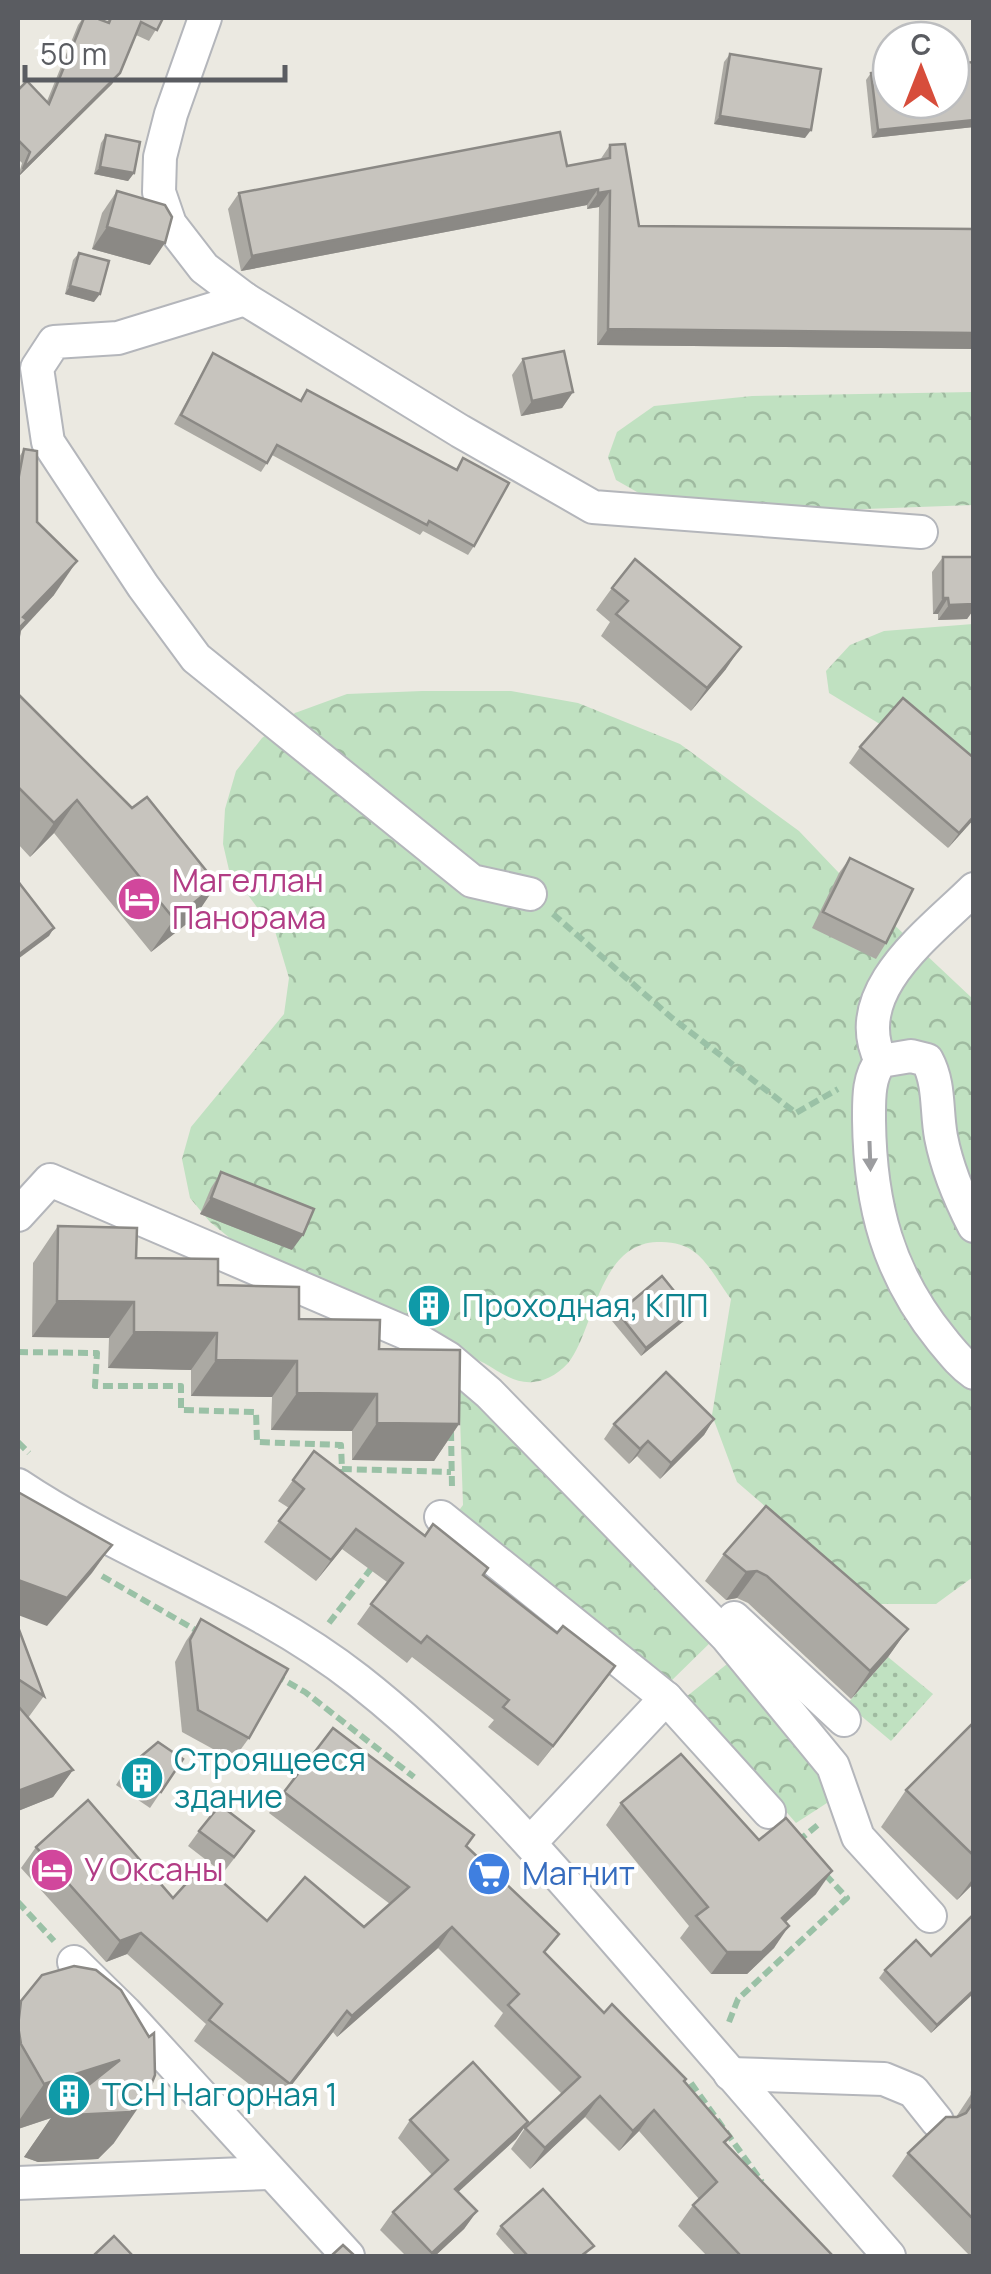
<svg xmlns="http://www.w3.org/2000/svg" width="991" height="2274" font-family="Manrope,sans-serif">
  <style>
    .forest { fill: url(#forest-crowns) }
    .garden { fill: url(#garden-dots) }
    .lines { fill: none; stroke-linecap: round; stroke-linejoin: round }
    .minor-casing { stroke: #b4b6bb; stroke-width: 36 }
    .path { stroke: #9ac1a6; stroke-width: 6; stroke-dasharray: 10 5; stroke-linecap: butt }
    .minor { stroke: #fff; stroke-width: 32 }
    .wall { fill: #aba9a3 }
    .shaded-wall { fill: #8b8985 }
    .building { fill: #c7c4be; stroke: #8b8985; stroke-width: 2.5 }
    .oneway { fill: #9c9da0 }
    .labels { text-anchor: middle; stroke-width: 8; stroke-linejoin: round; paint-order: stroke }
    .hotel-label { font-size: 32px; fill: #b23c85; stroke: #fff; text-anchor: start }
    .culture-label { font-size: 32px; fill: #0d838f; stroke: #fff; text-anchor: start }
    .shop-label { font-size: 32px; fill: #366cbe; stroke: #fff; text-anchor: start }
  </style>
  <defs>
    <pattern id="forest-crowns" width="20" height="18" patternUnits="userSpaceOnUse" patternTransform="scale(2.5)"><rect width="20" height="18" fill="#c0e1c1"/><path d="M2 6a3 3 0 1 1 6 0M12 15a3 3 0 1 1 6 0" fill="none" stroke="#9fbaa0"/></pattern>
    <pattern id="garden-dots" width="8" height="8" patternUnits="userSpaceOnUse" patternTransform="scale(2.5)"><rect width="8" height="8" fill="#c0e1c1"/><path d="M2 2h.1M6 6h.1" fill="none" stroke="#9fbaa0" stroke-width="1.8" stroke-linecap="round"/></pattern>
  </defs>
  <rect width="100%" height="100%" fill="#ebe9e1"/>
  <!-- forest -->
  <g class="forest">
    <path d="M973,392V505L757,513L644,496L616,480L608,457L617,432L654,406L752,396Z"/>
    <path d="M973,624V773H960L829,693L826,671L850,645L884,631Z"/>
    <path d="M422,691H511L578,703L680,744L799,831L839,873L973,999V1577L936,1604H878L737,1482L712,1415L731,1299C720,1285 708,1261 693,1251C682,1243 670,1242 657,1242C600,1244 595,1324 571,1359C563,1371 547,1381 533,1382C515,1384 498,1371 484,1363L246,1251L210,1222L190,1198L182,1159L191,1127L284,1014L289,978L275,931L229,870L223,844L225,809L236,771L262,738L295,713L347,694Z"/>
    <path d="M459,1387L485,1399L716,1637L666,1686L454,1517L463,1505Z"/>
    <path d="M732,1660L822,1772L830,1801L796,1823L686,1697Z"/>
  </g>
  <!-- garden -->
  <path class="garden" d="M888,1657L933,1694L891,1741L847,1704Z"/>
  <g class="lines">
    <!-- minor casing -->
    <g class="minor-casing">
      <g id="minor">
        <path d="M205,18L171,114L160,157L159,192L170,224L204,268L245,299L460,431L593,507L921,532"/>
        <path d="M245,299L118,338L54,342L37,368L48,442L143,586L196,658L472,881L530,894"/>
        <path d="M881,1061C846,992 931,932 974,889"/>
        <path d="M18,1215L50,1180L406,1333L448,1358L489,1393L727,1637L833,1766L858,1837L930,1916"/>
        <path d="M974,1226C959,1197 947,1168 941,1137C936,1110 940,1084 927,1060L911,1056L881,1061C868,1077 869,1100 869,1120C870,1205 888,1274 942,1340C952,1352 961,1364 974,1373"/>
        <path d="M18,1485C127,1558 254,1598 358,1680C465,1764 553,1868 642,1971C724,2066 807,2161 889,2256"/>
        <path d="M441,1517L666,1698L530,1843"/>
        <path d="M734,1618L844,1720"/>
        <path d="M666,1698L769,1812"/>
        <path d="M74,1962L125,2012L348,2256"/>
        <path d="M730,2074L884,2079L913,2091L937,2121"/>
        <path d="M18,2183L269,2173"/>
      </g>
    </g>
    <!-- path -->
    <g class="path">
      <path d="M553,914L672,1018L796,1113L838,1089"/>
      <path d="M18,1352L97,1353L95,1386H181V1410L256,1412L257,1442L341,1445L342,1469L451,1472"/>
      <path d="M451,1431L452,1488"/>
      <path d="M18,1442L29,1453"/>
      <path d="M102,1576L199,1632"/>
      <path d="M329,1623L373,1566"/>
      <path d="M275,1675L305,1692L414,1777"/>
      <path d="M798,1841L819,1824"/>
      <path d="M18,1902L54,1941"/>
      <path d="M729,2022L738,1999L847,1898L823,1872"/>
      <path d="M691,2083L762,2182"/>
    </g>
    <!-- minor -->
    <use href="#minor" class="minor"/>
  </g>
  <!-- wall -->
  <g class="wall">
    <path d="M83,18H96L107,22L109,18H163L149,41L136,35L112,84L18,177L22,163L18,159V90L47,101L78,25Z"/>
    <path d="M730,54L805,138L714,124L724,62Z"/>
    <path d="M974,62V127L872,138L866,80L871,73Z"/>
    <path d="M106,135L134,173L128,181L94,174L101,143Z"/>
    <path d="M610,145L639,226L974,229V349L597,345L599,207L587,209V205L241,271L228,209L239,193L567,166L600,160Z"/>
    <path d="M117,191L150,265L92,249L102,213Z"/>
    <path d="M79,253L94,302L65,294L73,260Z"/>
    <path d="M213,353L300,400L307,390L456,469L463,458L474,546L468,555L423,531L420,535L272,455L261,472L174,424Z"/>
    <path d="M523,359L573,392L562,408L521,416L512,375Z"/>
    <path d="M24,449L37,522L54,595L22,627L18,645V459Z"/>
    <path d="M943,557H974V609L967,619L938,620V614H933L932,572Z"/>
    <path d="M612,588L726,669L691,711L601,636L610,622L596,610Z"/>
    <path d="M18,694L132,808L217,884L194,918L151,952L54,833L30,857L18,844Z"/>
    <path d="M860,747L974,819L948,848L849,763Z"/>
    <path d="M850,858L886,943L876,959L812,928L839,873Z"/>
    <path d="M221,1172L292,1250L200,1214L211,1188Z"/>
    <path d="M58,1226L136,1258L218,1285L299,1319L379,1349L459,1424L434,1461L352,1460V1431L271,1430L272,1397L191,1396V1370L108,1368L109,1338L32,1337L33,1263Z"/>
    <path d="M618,1313L685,1320L641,1356L612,1321Z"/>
    <path d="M714,1419L704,1435L660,1479L637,1456L629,1464L604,1439L614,1424Z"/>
    <path d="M293,1480L425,1536L483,1575L557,1633L615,1666L538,1766L488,1727L494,1720L412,1657L407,1663L357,1624L387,1582L342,1549L316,1581L264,1542L289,1508L278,1501Z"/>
    <path d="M724,1554L908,1629L888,1657L851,1699L748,1603L737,1598L726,1600L705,1581Z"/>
    <path d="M201,1619L249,1738L233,1760L182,1732L175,1662L186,1641Z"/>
    <path d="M18,1627L44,1696L28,1718L73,1770L53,1797L18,1811Z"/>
    <path d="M974,1722V1883L957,1900L881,1827L906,1790Z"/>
    <path d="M183,1759L150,1808L116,1785L126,1769Z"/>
    <path d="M284,1792L466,1846L545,1954L604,2013L684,2082L731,2136L726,2143L833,2256H707L678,2226L693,2205L699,2199L639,2131L619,2151L585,2117L530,2169L511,2149L525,2128L562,2094L494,2026L503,2013L438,1948L337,2037L333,2032L276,2105L194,2041L206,2024L127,1954L106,1962L21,1868L36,1847L173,1898L267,1921L364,1927L390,1904L269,1813Z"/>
    <path d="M621,1803L759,1840L816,1894L786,1922L774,1948L747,1974H711L680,1938L689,1926L606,1825Z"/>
    <path d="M199,1831L243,1847L223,1873L188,1846Z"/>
    <path d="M931,1956L974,1993L931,2033L879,1978L885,1970Z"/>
    <path d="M42,1975L114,2143L98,2159L38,2162L24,2157L51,2118L18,2129V2006Z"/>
    <path d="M974,2090V2256H970L892,2176L908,2153L956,2117Z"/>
    <path d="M410,2120L528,2122L516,2139L458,2192L477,2211L464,2229L435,2256H406L380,2230L393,2212L432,2175L398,2138Z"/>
    <path d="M501,2226L588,2254L585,2256H516L496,2234Z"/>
  </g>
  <!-- shaded-wall -->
  <g class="shaded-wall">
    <path d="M120,73L112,84L18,177L23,169Z"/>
    <path d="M720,116L811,130L805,138L714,124Z"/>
    <path d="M974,120V127L872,138L878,130Z"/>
    <path d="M100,167L134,173L128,181L94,174Z"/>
    <path d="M598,189L587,205L241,271L252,256Z"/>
    <path d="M610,191L599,207L587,209L598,193Z"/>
    <path d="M107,227L165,243L150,265L92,249Z"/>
    <path d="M70,286L100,294L94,302L65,294Z"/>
    <path d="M608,329L974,333V349L597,345Z"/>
    <path d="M573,392L562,408L521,416L532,401Z"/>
    <path d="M77,561L54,595L18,634L23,617Z"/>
    <path d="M943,598H948L938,614H933Z"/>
    <path d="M974,604V609L967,619L938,620L949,605Z"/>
    <path d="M741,647L726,669L691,711L707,688Z"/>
    <path d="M77,800L54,833L30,857L54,823Z"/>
    <path d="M974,816V819L948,848L959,833Z"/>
    <path d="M217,884L194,918L151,952L174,919Z"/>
    <path d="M54,928L49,936L18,959V955Z"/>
    <path d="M211,1198L303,1235L292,1250L200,1214Z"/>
    <path d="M57,1301L134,1302L109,1338L32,1337Z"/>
    <path d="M691,1312L685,1320L641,1356L646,1348Z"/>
    <path d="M134,1332L217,1333L191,1370L108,1368Z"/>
    <path d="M216,1360L297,1361L272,1397L191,1396Z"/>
    <path d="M297,1393L377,1394L352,1431L271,1430Z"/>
    <path d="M714,1419L704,1435L660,1479L671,1463Z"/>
    <path d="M377,1423L459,1424L434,1461L352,1460Z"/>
    <path d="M648,1441L637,1456L629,1464L640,1449Z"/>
    <path d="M356,1529L342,1549L316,1581L331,1560Z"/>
    <path d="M112,1545L92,1573L47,1626L18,1615V1580Z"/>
    <path d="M757,1571L737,1598L726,1600L746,1572Z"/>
    <path d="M908,1629L888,1657L851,1699L870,1671Z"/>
    <path d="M615,1666L600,1687L538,1766L553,1746Z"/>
    <path d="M73,1770L53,1797L18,1811V1791Z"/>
    <path d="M832,1871L816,1894L766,1940L782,1918Z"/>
    <path d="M974,1877V1883L957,1900Z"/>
    <path d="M789,1926L774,1948L747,1974H711L727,1952Z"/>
    <path d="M452,1927L438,1948L337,2037L352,2016Z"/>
    <path d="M141,1933L127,1954L106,1962L120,1941Z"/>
    <path d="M974,1990V1993L931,2033L937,2025Z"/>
    <path d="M347,2011L333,2032L276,2105L290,2084Z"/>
    <path d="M120,2060L147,2095L114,2143L98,2159L38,2162L24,2157L51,2118L18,2129V2122L44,2084Z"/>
    <path d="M600,2096L585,2117L530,2169L545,2148Z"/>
    <path d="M654,2110L639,2131L619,2151L633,2131Z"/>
    <path d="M528,2122L516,2139L443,2206L455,2189Z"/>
    <path d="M477,2211L464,2229L435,2256H430Z"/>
  </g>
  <!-- building -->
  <g class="building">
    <path d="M84,18H96L109,23L111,18H163L157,30L141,22L120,73L23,169L30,152L18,140V90L27,81L49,104Z"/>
    <path d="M730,54L821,69L811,130L720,116Z"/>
    <path d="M974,62V120L878,130L871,73L891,70V100H951V64Z"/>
    <path d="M560,132L567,166L610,158V145L625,144L639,226L974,229V333L608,329L610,191L598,193V189L252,256L239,193Z"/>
    <path d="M106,135L140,142L134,173L100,167Z"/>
    <path d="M117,191L165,205L172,217L165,243L107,227Z"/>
    <path d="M79,253L109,261L100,294L70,286Z"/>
    <path d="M564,351L573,392L532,401L523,359Z"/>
    <path d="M213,353L301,401L307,390L457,470L463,458L509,483L474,546L429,521L427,525L277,445L267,463L181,415Z"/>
    <path d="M24,449L37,451V522L77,561L23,617L27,620L20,627L18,643V481Z"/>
    <path d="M943,557H974V604L949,605L948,598H943Z"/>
    <path d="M635,559L741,647L707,688L616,614L628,601L612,588Z"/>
    <path d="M18,694L132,808L147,797L217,884L174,919L77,800L54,823L18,787Z"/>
    <path d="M903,698L974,758V816L959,833L860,747Z"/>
    <path d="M850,858L913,889L886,943L823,912Z"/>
    <path d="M20,884L54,928L18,955V886Z"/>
    <path d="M221,1172L314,1209L303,1235L211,1198Z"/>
    <path d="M58,1226L137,1228L136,1258L218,1259V1285L299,1287V1319L380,1320L379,1349L460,1350L459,1424L377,1423V1394L297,1393V1361L216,1360L217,1333L134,1332V1302L57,1301Z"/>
    <path d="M662,1276L691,1312L646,1348L618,1313Z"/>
    <path d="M666,1372L714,1419L671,1463L648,1441L640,1449L614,1424Z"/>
    <path d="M314,1451L425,1536L433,1524L488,1568L483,1575L557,1633L563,1626L615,1666L553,1746L503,1707L509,1700L427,1636L421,1643L371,1604L403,1563L356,1529L331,1560L279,1521L304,1489L293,1480Z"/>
    <path d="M18,1492L112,1545L67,1598L18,1580Z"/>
    <path d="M766,1506L908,1629L870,1671L767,1576L757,1571L746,1572L724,1554Z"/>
    <path d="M201,1619L288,1669L249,1738L198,1710L190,1640Z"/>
    <path d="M18,1627L44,1696L18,1679Z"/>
    <path d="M18,1706L73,1770L18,1791Z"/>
    <path d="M974,1722V1856L906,1790Z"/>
    <path d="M333,1728L474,1835L466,1846L559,1934L544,1952L604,2013L612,2004L686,2079L684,2081L731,2136L724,2142L833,2256H741L693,2205L717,2182L654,2110L633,2131L600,2096L545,2148L525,2128L580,2077L508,2005L519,1994L452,1927L352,2016L347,2011L290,2084L209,2020L222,2004L141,1933L120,1941L36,1847L88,1800L173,1898L203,1865L267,1921L305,1877L364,1927L409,1887L284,1792Z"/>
    <path d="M158,1742L183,1759L161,1792L126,1769Z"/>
    <path d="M681,1754L759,1840L786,1818L832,1871L782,1918L789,1926L762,1952H727L696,1916L708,1907L621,1803Z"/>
    <path d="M220,1805L254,1831L234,1857L199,1831Z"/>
    <path d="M974,1914V1990L937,2025L885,1970L916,1940L931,1956Z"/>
    <path d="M74,1966L96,1970L121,1990L149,2037L154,2033L155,2075L147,2095L131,2112L72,2115L57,2110L120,2060L44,2084L21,2044L18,2026L21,2001L42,1975Z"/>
    <path d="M473,2062L528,2122L455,2189L477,2211L432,2253L393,2212L448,2160L410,2120Z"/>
    <path d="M974,2090V2220L908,2153L946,2117H957L966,2113L972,2104V2092Z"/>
    <path d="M543,2189L594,2246L581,2256H528L501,2226Z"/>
    <path d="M114,2236L133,2256H93Z"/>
    <path d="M343,2245L355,2256H331Z"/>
  </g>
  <!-- one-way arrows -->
  <defs><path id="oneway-solid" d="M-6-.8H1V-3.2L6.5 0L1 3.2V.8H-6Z" transform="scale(2.5)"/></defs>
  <use class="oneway" href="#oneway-solid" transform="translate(870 1156) rotate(88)"/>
  <!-- icons -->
  <defs>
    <g id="hotel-disc" transform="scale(2.25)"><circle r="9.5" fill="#d1479c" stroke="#fff"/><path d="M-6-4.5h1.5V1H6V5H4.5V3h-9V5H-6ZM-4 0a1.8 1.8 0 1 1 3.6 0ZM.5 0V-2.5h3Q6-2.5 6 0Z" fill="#fff"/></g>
    <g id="building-disc" transform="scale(2.25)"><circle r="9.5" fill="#0f9aa8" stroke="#fff"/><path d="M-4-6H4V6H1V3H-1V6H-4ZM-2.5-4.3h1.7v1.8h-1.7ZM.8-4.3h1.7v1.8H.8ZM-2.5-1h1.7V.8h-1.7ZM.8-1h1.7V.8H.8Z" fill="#fff"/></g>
    <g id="supermarket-disc" transform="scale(2.25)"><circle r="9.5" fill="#3f7fe0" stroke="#fff"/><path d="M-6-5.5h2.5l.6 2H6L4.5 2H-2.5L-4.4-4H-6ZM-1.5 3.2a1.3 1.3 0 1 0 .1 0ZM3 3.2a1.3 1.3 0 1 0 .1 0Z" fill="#fff"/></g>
  </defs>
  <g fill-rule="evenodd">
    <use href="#hotel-disc" x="139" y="899"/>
    <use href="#building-disc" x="429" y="1306"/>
    <use href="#building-disc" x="142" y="1778"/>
    <use href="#hotel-disc" x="52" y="1870"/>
    <use href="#supermarket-disc" x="489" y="1874"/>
    <use href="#building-disc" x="69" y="2095"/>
  </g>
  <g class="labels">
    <!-- hotel labels -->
    <g class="hotel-label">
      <text x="172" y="892">Магеллан<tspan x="172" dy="37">Панорама</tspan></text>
      <text x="84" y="1881">У Оксаны</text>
    </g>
    <!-- culture labels -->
    <g class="culture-label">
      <text x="462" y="1317">Проходная, КПП</text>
      <text x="174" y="1771">Строящееся<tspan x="174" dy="37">здание</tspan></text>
      <text x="102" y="2106">ТСН Нагорная 1</text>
    </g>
    <!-- shop labels -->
    <g class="shop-label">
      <text x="522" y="1885">Магнит</text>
    </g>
  </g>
  <!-- border -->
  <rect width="991" height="2274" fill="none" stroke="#5a5c61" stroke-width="40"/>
  <!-- north arrow -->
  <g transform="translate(921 70)"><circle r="48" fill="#ffffff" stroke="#bdbec0" stroke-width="2.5"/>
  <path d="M0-8L18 38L0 25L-18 38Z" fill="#d74d3b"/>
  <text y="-15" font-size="28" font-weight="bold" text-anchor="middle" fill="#5a5c61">С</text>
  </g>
  <!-- scale -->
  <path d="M25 65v15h260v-15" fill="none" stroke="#5a5c61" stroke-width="5"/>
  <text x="40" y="65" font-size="30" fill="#5a5c61" stroke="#ffffff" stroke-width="8" paint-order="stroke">50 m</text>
</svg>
